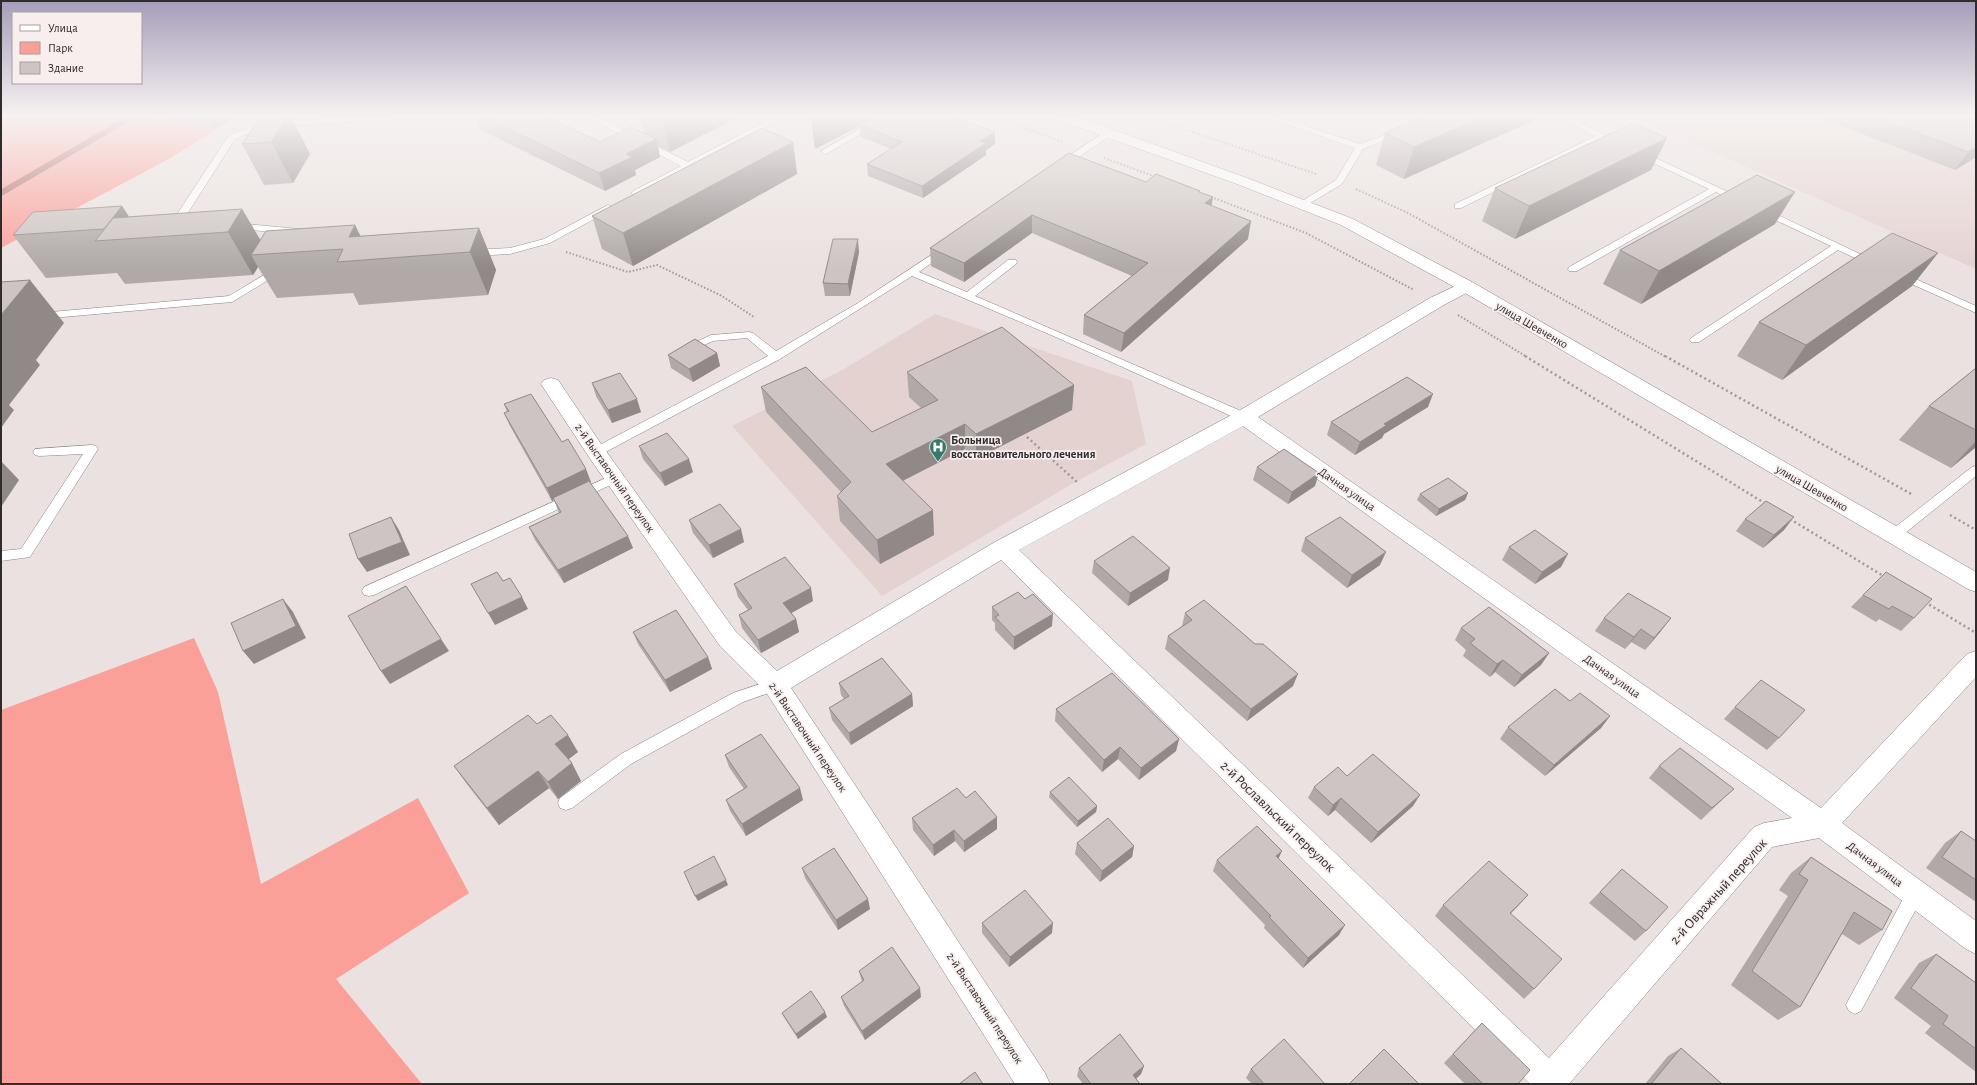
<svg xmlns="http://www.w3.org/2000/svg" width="1977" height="1085" font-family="'Alegreya Sans',sans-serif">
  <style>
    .built { fill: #e4d2d0 }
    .green { fill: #fb9f99 }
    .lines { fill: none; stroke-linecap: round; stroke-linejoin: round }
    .stream { stroke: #ab635f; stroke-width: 6 }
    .lane-casing { stroke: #8b8282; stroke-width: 1 }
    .street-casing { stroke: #8b8282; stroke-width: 1 }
    .primary-casing { stroke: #8b8282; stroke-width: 1 }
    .path-far1 { stroke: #a09998; stroke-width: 2; stroke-dasharray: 1.5 2; stroke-linecap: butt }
    .path { stroke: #a09998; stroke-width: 2.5; stroke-dasharray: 2 3; stroke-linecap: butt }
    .lane { fill: #fff; fill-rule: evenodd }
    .street { fill: #fff; fill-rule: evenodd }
    .primary { fill: #fff; fill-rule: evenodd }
    .wall { fill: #b0a9a8 }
    .shaded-wall { fill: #908988 }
    .building { fill: #cdc4c3; stroke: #908988 }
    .labels { text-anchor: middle; stroke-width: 3.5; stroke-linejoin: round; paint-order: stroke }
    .street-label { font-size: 12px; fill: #2f2c2b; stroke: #f7eeed }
    .poi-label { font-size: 12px; font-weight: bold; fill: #2f2c2b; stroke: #f7eeed; text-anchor: start }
    .near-street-label { font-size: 14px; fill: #2f2c2b; stroke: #f7eeed }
  </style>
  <rect width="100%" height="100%" fill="#eae1e0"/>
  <!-- built -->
  <g class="built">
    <path d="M1634,117H1976V269Z"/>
    <path d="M935,314L1132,381L1146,444L1077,481L882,596L732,426L844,369Z"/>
  </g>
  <!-- green -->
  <g class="green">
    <path d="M1,117H237L167,160L1,248Z"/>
    <path d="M194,638L218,692L261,884L418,798L469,893L336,979L422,1084H1V710Z"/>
  </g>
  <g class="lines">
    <!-- stream -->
    <path class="stream" d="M1,193L131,117"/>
    <!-- lane casing -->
    <g class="lane-casing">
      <g id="lane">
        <path d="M158,117H168L162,121L159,120Z"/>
        <path d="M342,117H394L390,120L267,126L235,139L184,219L188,220L190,222L188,224L177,225L172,222L229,135L266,121Z"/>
        <path d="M587,117H598L688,162L774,117H785L636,196L631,193L633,191L681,166Z"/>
        <path d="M880,117H890L828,153L825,154L821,151Z"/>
        <path d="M1266,117H1279L1360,144L1396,131H1402L1403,133L1363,149L1342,184L1302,208L1297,205L1299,203L1336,180L1355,148Z"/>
        <path d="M1558,117H1569L1624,144L1620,147L1602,139L1461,208H1455V204L1596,136Z"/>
        <path d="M1108,130L1112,133L1111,135L1064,167H1058V163Z"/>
        <path d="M1639,150L1745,200L1740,203L1737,202L1716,192L1577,271H1569L1568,269L1569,267L1709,189L1636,155L1635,153Z"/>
        <path d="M608,205L611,206V210L550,243L510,254L471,256L466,253L471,250L510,248L544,239Z"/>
        <path d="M1763,208L1879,263L1878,265H1870L1838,250L1699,342H1691L1690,340L1691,338L1831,246L1760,213L1758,211Z"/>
        <path d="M236,223L299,229L304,232L299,235L233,228L231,226Z"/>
        <path d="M945,246L948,247L950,249L948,251L919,272L967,292L1008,260H1016L1017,262L1016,264L975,296L1248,414L1250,417L1244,421L1240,420L1058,338L912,276L780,359L600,455H592L590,452L592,449L768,356L747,338L713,341L687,353L683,352L682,350L683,348L711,335L749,332L753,333L776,351L858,303Z"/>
        <path d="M279,266L283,267L284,269L283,271L232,302L40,319L35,316L40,313L229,296Z"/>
        <path d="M1900,272L1976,306V313L1896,277L1895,275L1896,273Z"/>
        <path d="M92,445L96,446L98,449L30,557L1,561V551L21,549L83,454L39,456L35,455L33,452L35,449Z"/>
        <path d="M1976,466V476L1899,538L1894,540L1889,538L1888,535L1889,532L1972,467Z"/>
        <path d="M615,474L619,475L621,478L619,481L374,595L369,596L364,595L362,591L364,587Z"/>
        <path d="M775,679L780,681L782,685L780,689L743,702L631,764L572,808L566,810L560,808L558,803L560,798L621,754L733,693Z"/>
        <path d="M1915,886L1921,888L1923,894L1921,900L1861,1011L1855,1014L1849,1011L1846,1005L1849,999L1909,888Z"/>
      </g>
    </g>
    <!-- street casing -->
    <g class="street-casing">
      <path id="street" d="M1466,281L1472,282L1475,286L1472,290L1442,306L1258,417L1821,808L1967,654L1976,651V677L1842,823L1976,921V954L1966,949L1819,838L1772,847L1569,1084H1530L1001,560L791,688L1045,1073L1050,1084H1015L766,692L720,646L589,457L541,384L544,380L551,378L558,380L603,447L736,632L777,671L995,542L1237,412L1430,298ZM1243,426L1792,818L1764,823L1754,827L1549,1058L1019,550Z"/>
    </g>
    <!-- primary casing -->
    <g class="primary-casing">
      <path id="primary" d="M1057,117H1078L1247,178L1353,219L1472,282L1976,572V592L1968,589L1460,290L1341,225L1237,184L1059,120Z"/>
    </g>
    <!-- path-far1 -->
    <g class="path-far1">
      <path d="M995,117L1062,142"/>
      <path d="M1149,117L1316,174"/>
      <path d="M1104,158L1156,177"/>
      <path d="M1356,189L1408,213L1666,357"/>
      <path d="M1211,197L1306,233L1414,290"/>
      <path d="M566,252L628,272L657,265L722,296L754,317"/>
      <path d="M1458,315L1527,357"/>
    </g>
    <!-- path -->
    <g class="path">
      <path d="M1525,356L1766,504"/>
      <path d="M1665,356L1913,495"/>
      <path d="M1027,437L1077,482"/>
      <path d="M1950,515L1976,530"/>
      <path d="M1790,519L1885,577"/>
      <path d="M1925,602L1976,633"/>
    </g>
    <!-- lane -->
    <use href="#lane" class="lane"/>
    <!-- street -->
    <use href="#street" class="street"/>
    <!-- primary -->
    <use href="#primary" class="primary"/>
  </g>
  <!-- wall -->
  <g class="wall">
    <path d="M173,117H233L215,128L175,121Z"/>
    <path d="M260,117H291L310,154L293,183L264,185L242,144Z"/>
    <path d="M476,117H547L600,142L644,133L640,117H738L670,152L658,146L660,157L635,170L636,175L605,191L481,130Z"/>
    <path d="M811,117L995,132V144L986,150V155L923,198L868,176L867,164L891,149L860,136V126L815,149Z"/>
    <path d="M1422,117H1539V118L1404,179L1376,165L1385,133Z"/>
    <path d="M1819,117H1976V157L1955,170Z"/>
    <path d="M1667,138L1651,170L1515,239L1482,221L1495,188Z"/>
    <path d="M793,142L797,174L633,266L602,249L592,216Z"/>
    <path d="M1069,153L1146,182L1200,193L1211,206L1248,239L1121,352L1083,334L1084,315L1132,276L1032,233L964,282L931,266L930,248Z"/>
    <path d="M122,206L129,217L242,209L260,240L355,225L360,236L479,228L496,270L488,295L359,305L353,293L277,298L258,267L253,275L125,284L117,273L46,278L13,235Z"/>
    <path d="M1775,224L1641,304L1603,284L1620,250Z"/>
    <path d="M859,252L850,296H825L823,283Z"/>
    <path d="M1938,253L1912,286L1782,380L1737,356L1759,322Z"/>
    <path d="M717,353L720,366L693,382L671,368L668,355Z"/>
    <path d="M1976,368V447L1951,468L1899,440L1929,406Z"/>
    <path d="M907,372L1074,385L1072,410L976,459L965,449L903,481L934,535L880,564L840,521L837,496L841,492L766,412L761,387L872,432L921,408L909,397Z"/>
    <path d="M592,383L641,412L612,423L596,396Z"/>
    <path d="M504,404L562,442L591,482L590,483L633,548L564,583L535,540L529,527L559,513L554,500L552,501L510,426L504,413L507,412Z"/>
    <path d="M1428,407L1384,434L1382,438L1355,455L1327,435L1331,422Z"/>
    <path d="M639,446L693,472L665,486L643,459Z"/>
    <path d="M1257,467L1315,486L1288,504L1253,480Z"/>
    <path d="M1468,493L1465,500L1436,516L1417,500L1420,494Z"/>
    <path d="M1745,519L1784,530L1763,548L1736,531Z"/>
    <path d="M689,520L744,542L713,558L693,533Z"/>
    <path d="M1305,538L1380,565L1347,588L1301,551Z"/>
    <path d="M1509,547L1561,567L1535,584L1502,560Z"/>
    <path d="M1094,561L1168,580L1128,606L1092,573Z"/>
    <path d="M1886,572L1914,618L1901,631L1879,619L1876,622L1851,607Z"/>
    <path d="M734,584L813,601L791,613L796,619L799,632L761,653L742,628L739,615L748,610L738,597Z"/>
    <path d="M992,607L1052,626L1014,650L995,630V623L992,620Z"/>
    <path d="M1185,613L1293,686L1247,721L1165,649L1168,636L1182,626Z"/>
    <path d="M1604,618L1661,631L1645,650L1631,642L1625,649L1595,631Z"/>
    <path d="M1461,628L1549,653L1541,665L1514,687L1495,672L1490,677L1463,656L1466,650L1455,640Z"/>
    <path d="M633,632L708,657L712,669L670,692L638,644Z"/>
    <path d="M839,683L912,694L913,706L851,745L832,720L829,708L844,699L841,695Z"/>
    <path d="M1570,701L1610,716L1601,728L1545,776L1500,739L1508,727Z"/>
    <path d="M1735,707L1779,738L1767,750L1724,719Z"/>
    <path d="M1056,709L1179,739L1176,751L1139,780L1118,759L1102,772L1055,721Z"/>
    <path d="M537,724L578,752L568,759L581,781L558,799L549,788L499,825L466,783L454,766Z"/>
    <path d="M725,755L803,800L746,836L730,811L726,800L744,789L729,767Z"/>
    <path d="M1659,766L1722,800L1701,820L1649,778Z"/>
    <path d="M1347,776L1413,806L1371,843L1335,810L1328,816L1308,798L1314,787Z"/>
    <path d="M1050,792L1097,806L1096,812L1077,827L1049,797Z"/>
    <path d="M966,798L997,817V829L964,852L955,841L934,856L913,830L912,818Z"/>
    <path d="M1961,831L1976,841V902L1926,868L1945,843Z"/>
    <path d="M1077,843L1134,846L1132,857L1100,882L1075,854Z"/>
    <path d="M1811,857L1882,930L1859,945L1842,934L1800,1007L1778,1020L1731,985L1788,896L1779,890L1791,873Z"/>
    <path d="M1279,859L1339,935L1303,968L1264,928L1265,925L1213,871L1217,860Z"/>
    <path d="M802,868L870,909L838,930L805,878Z"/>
    <path d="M1622,869L1646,931L1635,941L1589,903Z"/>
    <path d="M1528,895L1511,913L1534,989L1524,999L1435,916L1443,905Z"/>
    <path d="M982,923L1052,933L1009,967L982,933Z"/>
    <path d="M1936,954L1976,983V1072L1925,1033L1931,1026L1894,998L1919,963Z"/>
    <path d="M859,971L921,997L865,1040L844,1006L841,997L862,982Z"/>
    <path d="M782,1013L827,1017L798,1039L784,1017Z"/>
    <path d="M1482,1023L1518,1084H1465L1444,1063Z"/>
    <path d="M1681,1048L1722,1084H1645L1668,1056Z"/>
    <path d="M1144,1066L1141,1074L1136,1079L1140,1084H1083L1077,1076L1079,1068Z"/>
    <path d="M1251,1069L1325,1084H1252L1246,1078Z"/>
  </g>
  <!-- shaded-wall -->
  <g class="shaded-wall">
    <path d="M209,117H233L215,128Z"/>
    <path d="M287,117H291L310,154L293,183L271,142Z"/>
    <path d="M669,117H738L670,152L662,120Z"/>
    <path d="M811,117H877L859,124V126L815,149Z"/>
    <path d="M1482,117H1539V118L1404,179L1414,147Z"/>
    <path d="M995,132V144L986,150V155L923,198L922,186L980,141Z"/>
    <path d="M1667,138L1651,170L1515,239L1529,206Z"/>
    <path d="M656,139L660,157L635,170L636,175L605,191L599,173L626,154Z"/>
    <path d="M793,142L797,174L633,266L623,233Z"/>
    <path d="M1976,147V157L1955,170L1968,152Z"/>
    <path d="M1795,192L1775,224L1641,304L1659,271Z"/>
    <path d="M1213,197L1210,216L1205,203Z"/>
    <path d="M122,206L143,238L104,229Z"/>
    <path d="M242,209L267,251L251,255L258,267L253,275L228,232Z"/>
    <path d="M1032,215V233L964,282V263Z"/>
    <path d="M1251,221L1248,239L1121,352L1124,333Z"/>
    <path d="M355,225L372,259L349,237Z"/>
    <path d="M479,228L496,270L488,295L470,252Z"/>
    <path d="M858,239L859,252L850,296L848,284Z"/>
    <path d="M1938,253L1912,286L1782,380L1806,345Z"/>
    <path d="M30,280L64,323L36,360L40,365L9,405L14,410L1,428V315Z"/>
    <path d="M717,353L720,366L693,382L689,369Z"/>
    <path d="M1074,385L1072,410L976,459V434Z"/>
    <path d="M1433,394L1428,407L1384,434L1382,438L1355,455L1360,442L1384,424Z"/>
    <path d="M637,399L641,412L612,423L608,410Z"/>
    <path d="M965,424V449L888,488L886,464Z"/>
    <path d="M1976,441V447L1951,468Z"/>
    <path d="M689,459L693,472L665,486L660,473Z"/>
    <path d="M1,461L19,480L1,507Z"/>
    <path d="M586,469L591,482L552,501L547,488Z"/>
    <path d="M1319,473L1315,486L1288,504L1292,492Z"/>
    <path d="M1468,493L1465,500L1436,516L1439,509Z"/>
    <path d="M933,510L934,535L880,564L877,540Z"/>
    <path d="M391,517L399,530L410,555L367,572L358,559Z"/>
    <path d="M1794,517L1784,530L1763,548L1774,535Z"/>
    <path d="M741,529L744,542L713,558L709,545Z"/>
    <path d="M628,536L633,548L564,583L558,570Z"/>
    <path d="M1386,552L1380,565L1347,588L1352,575Z"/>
    <path d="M1568,554L1561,567L1535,584L1542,572Z"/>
    <path d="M1170,568L1168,580L1128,606L1130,593Z"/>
    <path d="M811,588L813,601L786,616L783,603Z"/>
    <path d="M522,597L528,609L495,625L488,613Z"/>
    <path d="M283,599L293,612L306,638L254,664L243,651Z"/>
    <path d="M1053,614L1052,626L1014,650V637Z"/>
    <path d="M1671,618L1661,631L1645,650L1654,638Z"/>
    <path d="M796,619L799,632L761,653L758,640Z"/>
    <path d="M1641,629L1631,642L1625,649L1634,637Z"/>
    <path d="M441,639L449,651L390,684L381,671Z"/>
    <path d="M1549,653L1541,665L1514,687L1522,675Z"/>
    <path d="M708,657L712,669L670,692L665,680Z"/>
    <path d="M1503,660L1495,672L1490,677L1497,664Z"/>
    <path d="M1298,674L1293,686L1247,721L1251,709Z"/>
    <path d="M912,694L913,706L851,745L849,733Z"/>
    <path d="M1610,716L1601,728L1545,776L1554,765Z"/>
    <path d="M568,735L578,752L565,762L555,744Z"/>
    <path d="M1179,739L1176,751L1139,780L1141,768Z"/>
    <path d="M1120,747L1118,759L1102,772L1104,760Z"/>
    <path d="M572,763L581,781L558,799L548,782Z"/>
    <path d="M538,771L549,788L499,825L487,808Z"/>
    <path d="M800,788L803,800L746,836L742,824Z"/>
    <path d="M1420,795L1413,806L1371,843L1378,832Z"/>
    <path d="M1341,798L1335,810L1328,816L1333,805Z"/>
    <path d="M1097,806L1096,812L1077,827L1078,821Z"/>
    <path d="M997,817V829L964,852V841Z"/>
    <path d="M954,830L955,841L934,856L933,845Z"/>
    <path d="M1134,846L1132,857L1100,882L1102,871Z"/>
    <path d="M1282,851L1277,862L1276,856Z"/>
    <path d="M726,880L728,885L698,901L695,896Z"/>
    <path d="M1528,895L1518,906L1501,923L1510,913Z"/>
    <path d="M868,899L870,909L838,930L836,920Z"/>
    <path d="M1053,923L1052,933L1009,967L1010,957Z"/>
    <path d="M1345,925L1339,935L1303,968L1308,958Z"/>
    <path d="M920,988L921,997L865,1040L862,1031Z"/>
    <path d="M825,1012L827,1017L798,1039L796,1034Z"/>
    <path d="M1144,1066L1141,1074L1130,1084L1133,1075Z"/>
  </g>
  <!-- building -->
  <g class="building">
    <path d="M260,117H287L271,142L242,144Z"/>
    <path d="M484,117H547L600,142L631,127L656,139L626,154L632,157L599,173Z"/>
    <path d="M656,117H669L662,120Z"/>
    <path d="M872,117H955L995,132L980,141L986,143L922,186L867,164L902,142L859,124Z"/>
    <path d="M1422,117H1482L1414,147L1385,133Z"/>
    <path d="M1876,117H1976V147L1968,152Z"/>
    <path d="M1633,123L1667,138L1529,206L1495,188Z"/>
    <path d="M762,128L793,142L623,233L592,216Z"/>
    <path d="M1069,153L1146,182L1156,174L1200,191L1199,192L1213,197L1205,203L1251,221L1124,333L1084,315L1148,263L1032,215L964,263L930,248Z"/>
    <path d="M1757,175L1795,192L1659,271L1620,250Z"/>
    <path d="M122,206L104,229L13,235L33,212Z"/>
    <path d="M242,209L228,232L95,241L113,218Z"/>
    <path d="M355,225L349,237L479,228L470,252L337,262L343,249L251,255L266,231Z"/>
    <path d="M1892,233L1938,253L1806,345L1759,322Z"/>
    <path d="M833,239H858L848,284L823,283Z"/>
    <path d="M30,280L1,315V282Z"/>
    <path d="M1002,327L1074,385L976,434L965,424L886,464L933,510L877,540L837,496L851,482L761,387L806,367L872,432L938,400L907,372Z"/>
    <path d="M695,339L717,353L689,369L668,355Z"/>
    <path d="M1976,368V430L1929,406Z"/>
    <path d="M620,373L637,399L608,410L592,383Z"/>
    <path d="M1407,377L1433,394L1384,424L1387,425L1360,442L1331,422Z"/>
    <path d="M531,394L562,442L568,439L586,469L547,488L504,413L509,411L504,404Z"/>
    <path d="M667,433L689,459L660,473L639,446Z"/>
    <path d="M1284,449L1319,473L1292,492L1257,467Z"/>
    <path d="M1448,478L1468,493L1439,509L1420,494Z"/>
    <path d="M589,481L628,536L558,570L529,527L561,512L553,498Z"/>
    <path d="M1766,501L1794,517L1774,535L1745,519Z"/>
    <path d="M720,504L741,529L709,545L689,520Z"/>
    <path d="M391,517L402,542L358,559L349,534Z"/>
    <path d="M1340,517L1386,552L1352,575L1305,538Z"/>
    <path d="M1535,530L1568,554L1542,572L1509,547Z"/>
    <path d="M1133,536L1170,568L1130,593L1094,561Z"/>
    <path d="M785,557L811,588L783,603L796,619L758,640L739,615L752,608L734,584Z"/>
    <path d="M497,572L503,581L510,578L522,597L488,613L471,584Z"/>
    <path d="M1886,572L1932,599L1914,618L1892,606L1889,609L1863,595Z"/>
    <path d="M406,586L441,639L381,671L348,616Z"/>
    <path d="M1018,592L1025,599L1033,594L1053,614L1014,637L995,617L999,615L992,607Z"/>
    <path d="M1628,593L1671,618L1654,638L1641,629L1634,637L1604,618Z"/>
    <path d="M283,599L296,626L243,651L231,623Z"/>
    <path d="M1204,600L1255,644H1263L1298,674L1251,709L1168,636L1192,620L1185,613Z"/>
    <path d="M1489,607L1549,653L1522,675L1503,660L1497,664L1470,643L1475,639L1461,628Z"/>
    <path d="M676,610L708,657L665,680L633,632Z"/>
    <path d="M882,658L912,694L849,733L829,708L849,696L839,683Z"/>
    <path d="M1112,673L1179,739L1141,768L1120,747L1104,760L1056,709Z"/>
    <path d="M1761,680L1805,710L1779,738L1735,707Z"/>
    <path d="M1555,689L1570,701L1580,693L1610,716L1554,765L1508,727Z"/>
    <path d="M528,715L537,724L551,715L568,735L555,744L572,763L548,782L538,771L487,808L454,766Z"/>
    <path d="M761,734L800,788L742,824L726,800L747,787L725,755Z"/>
    <path d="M1680,748L1734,789L1712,808L1659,766Z"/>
    <path d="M1373,754L1420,795L1378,832L1341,798L1333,805L1314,787L1338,767L1347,776Z"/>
    <path d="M1069,777L1097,806L1078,821L1050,792Z"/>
    <path d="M957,788L966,798L975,791L997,817L964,841L954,830L933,845L912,818Z"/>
    <path d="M1108,818L1134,846L1102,871L1077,843Z"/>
    <path d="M1257,826L1282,851L1276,856L1345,925L1308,958L1269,917L1271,916L1217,860Z"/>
    <path d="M1961,831L1976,841V880L1942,857Z"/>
    <path d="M834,848L868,899L836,920L802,868Z"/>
    <path d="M714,856L726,880L695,896L684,872Z"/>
    <path d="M1811,857L1892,911L1882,930L1854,912L1800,1007L1752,971L1808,880L1799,874Z"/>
    <path d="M1489,861L1528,895L1510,913L1562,959L1534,989L1443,905Z"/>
    <path d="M1622,869L1668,907L1646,931L1600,892Z"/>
    <path d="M1025,890L1053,923L1010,957L982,923Z"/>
    <path d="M892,947L920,988L862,1031L841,997L864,980L859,971Z"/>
    <path d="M1936,954L1976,983V1049L1943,1024L1948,1016L1911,988Z"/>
    <path d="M811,991L825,1012L796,1034L782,1013Z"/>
    <path d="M1482,1023L1530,1070L1518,1084H1483L1453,1054Z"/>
    <path d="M1120,1034L1144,1066L1133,1075L1140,1084H1091L1079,1068Z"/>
    <path d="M1284,1039L1325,1084H1264L1251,1069Z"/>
    <path d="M1681,1048L1722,1084H1651Z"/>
    <path d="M1384,1049L1419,1084H1349Z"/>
    <path d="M975,1072L983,1084H959Z"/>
  </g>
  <!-- sky -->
  <linearGradient id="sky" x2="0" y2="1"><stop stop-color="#a59dba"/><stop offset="0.43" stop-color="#f6f2f1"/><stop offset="1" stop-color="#f6f2f1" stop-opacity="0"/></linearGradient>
  <rect width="1977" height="269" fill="url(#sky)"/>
  <!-- icons -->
  <defs>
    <g id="hospital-pin" transform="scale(0.9)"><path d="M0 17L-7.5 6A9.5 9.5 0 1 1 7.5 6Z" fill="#36796a" stroke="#f7eeed"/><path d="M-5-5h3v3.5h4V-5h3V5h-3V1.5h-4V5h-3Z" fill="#fff"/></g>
  </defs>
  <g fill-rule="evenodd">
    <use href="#hospital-pin" x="938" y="447"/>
  </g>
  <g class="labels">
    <!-- street labels -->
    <g class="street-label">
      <text transform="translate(1532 325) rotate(30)" y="4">улица Шевченко</text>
      <text transform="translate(615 478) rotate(55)" y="4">2-й Выставочный переулок</text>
      <text transform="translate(1812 488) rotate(30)" y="4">улица Шевченко</text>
      <text transform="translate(1347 489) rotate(35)" y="4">Дачная улица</text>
      <text transform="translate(1612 676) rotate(35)" y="4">Дачная улица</text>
      <text transform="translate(808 737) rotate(56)" y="4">2-й Выставочный переулок</text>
      <text transform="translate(1875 864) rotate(37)" y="4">Дачная улица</text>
      <text transform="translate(985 1008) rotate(57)" y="4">2-й Выставочный переулок</text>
    </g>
    <!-- poi labels -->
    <g class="poi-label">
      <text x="951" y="444">Больница<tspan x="951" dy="14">восстановительного лечения</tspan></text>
    </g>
    <!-- near-street labels -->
    <g class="near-street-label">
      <text transform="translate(1278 816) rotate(44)" y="5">2-й Рославльский переулок</text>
      <text transform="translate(1718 891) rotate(-48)" y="5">2-й Овражный переулок</text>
    </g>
  </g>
  <!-- border -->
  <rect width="1977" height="1085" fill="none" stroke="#2f2c2b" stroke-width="4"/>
  <!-- legend -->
  <rect x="12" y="12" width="130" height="72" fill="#f7eeed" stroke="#a7a09f"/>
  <rect x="20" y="25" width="20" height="6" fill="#ffffff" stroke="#a7a09f"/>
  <text x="48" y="32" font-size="12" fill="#2f2c2b">Улица</text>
  <rect x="20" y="42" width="20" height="12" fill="#fb9f99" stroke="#a7a09f"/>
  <text x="48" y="52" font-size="12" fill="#2f2c2b">Парк</text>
  <rect x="20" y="62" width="20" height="12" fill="#cdc4c3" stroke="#a7a09f"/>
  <text x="48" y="72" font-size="12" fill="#2f2c2b">Здание</text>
</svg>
